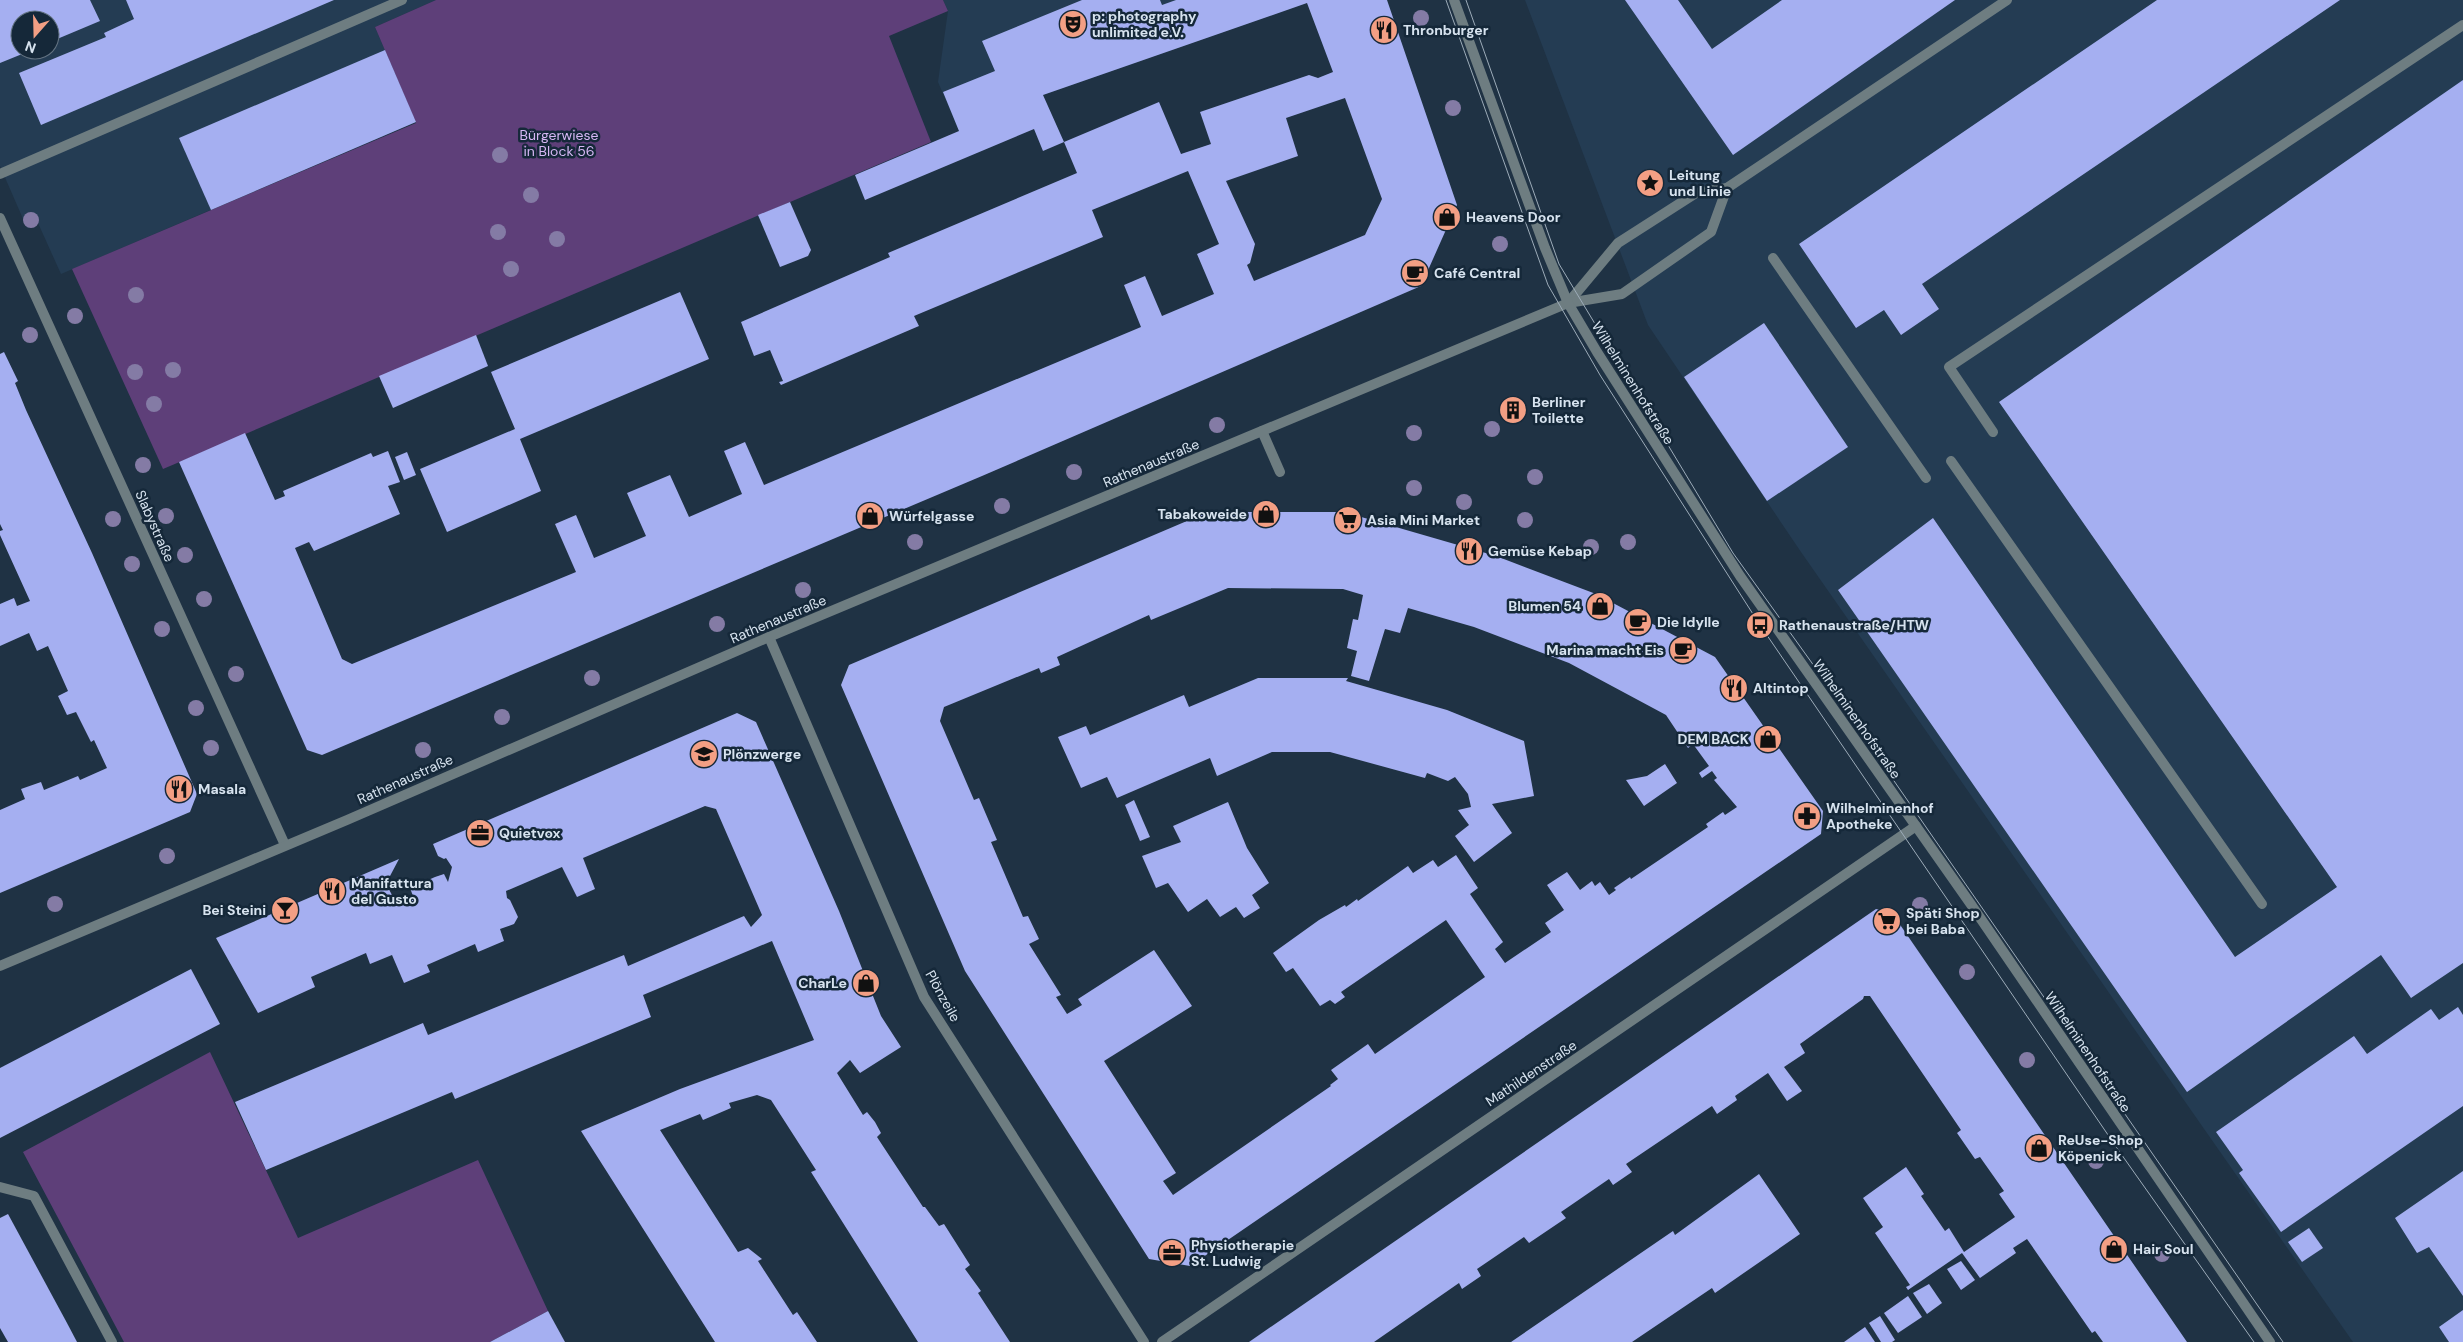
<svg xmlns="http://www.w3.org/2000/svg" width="2463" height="1342" font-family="'DM Sans',sans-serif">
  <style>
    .built { fill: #243c53; fill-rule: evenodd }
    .green { fill: #5e3f79 }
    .building { fill: #a5aff1; fill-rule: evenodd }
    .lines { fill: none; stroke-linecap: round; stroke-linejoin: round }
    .service { stroke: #6e7d81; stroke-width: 10 }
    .minor { stroke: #6e7d81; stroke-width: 10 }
    .tertiary { stroke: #6e7d81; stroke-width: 10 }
    .tram { stroke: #9dacb9; stroke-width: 1 }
    .tree { fill: #847ba5 }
    .labels { text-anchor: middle; stroke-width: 5; stroke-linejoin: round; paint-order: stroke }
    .poi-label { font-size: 14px; font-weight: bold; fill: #d7e3ef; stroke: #152839; text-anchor: start }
    .park-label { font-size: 14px; fill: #d6b7f4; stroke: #152839 }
    .street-label { font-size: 14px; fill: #d7e3ef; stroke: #152839 }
  </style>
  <rect width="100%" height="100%" fill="#1f3244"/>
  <!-- built -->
  <g class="built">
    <path d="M0,0H436L375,27L416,122L61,274L38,223L27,228L0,166ZM20,20H50V50H20Z"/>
    <path d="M943,0H1315L1043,95L959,131L938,82L948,11Z"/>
    <path d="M1525,0H2463V1342H2353L1801,552L1648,325Z"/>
  </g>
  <!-- green -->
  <g class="green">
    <path d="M436,0H943L948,11L889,36L931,142L163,469L72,269L416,123L375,27Z"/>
    <path d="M210,1052L298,1238L478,1160L548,1311L490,1342H124L23,1152Z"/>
  </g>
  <!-- building -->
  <g class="building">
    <path d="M0,0H90L100,21L50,42V20H20V50H32L0,63Z"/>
    <path d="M126,0H334L41,125L19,73L106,37L104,33L134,19Z"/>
    <path d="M1082,0H1160L1162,5L1176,0H1387L1457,205L1421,286L982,476L322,755L307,750L179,462L245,433L275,500L285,496L283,491L371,453L373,457L388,451L400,482L388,486L400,514L314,551L309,542L295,548L342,659L352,664L576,572L555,524L576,515L594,558L646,536L627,493L670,475L689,517L742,494L724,451L745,442L764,485L1141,327L1124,285L1145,276L1162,316L1214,294L1197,254L1219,244L1188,171L1092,210L1103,237L914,316L919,326L781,385L779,382L783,381L770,350L754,356L741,322L890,257L888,253L1077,173L1064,142L1159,102L1181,154L1211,144L1200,112L1309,75L1318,78L1333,72L1307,3L1043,95L1064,142L1043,151L1034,129L865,200L855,175L959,131L943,92L995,71L982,41ZM1345,98L1382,199L1365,235L1254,281L1247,265L1250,263L1255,244L1226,181L1298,156L1286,118Z"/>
    <path d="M1625,0H1678L1712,49L1782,0H1955L1733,155Z"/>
    <path d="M2157,0H2340L1922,284L1939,309L1901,335L1884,310L1856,328L1799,244Z"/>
    <path d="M385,50L416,122L211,210L179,138Z"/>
    <path d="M2463,80V963L2411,998L2381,955L2187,1092L1838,590L1933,518L2235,957L2337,887L1999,402Z"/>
    <path d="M790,202L811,250L808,256L780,267L758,215Z"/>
    <path d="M680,292L709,359L520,439L541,491L447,532L420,469L515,429L491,372Z"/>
    <path d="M1764,323L1848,447L1767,501L1684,377Z"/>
    <path d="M476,335L488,366L393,408L379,376Z"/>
    <path d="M4,352L18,381L15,383L26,410L92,553L197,794L190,812L0,893V810L25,799L21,789L41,782L44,790L78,776L80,780L107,768L94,740L91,742L76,712L67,715L58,696L68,691L48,646L37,651L29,633L0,646V604L14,598L17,606L30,601L0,535V531L3,530L0,524V354Z"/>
    <path d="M1518,398L1525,411L1508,421L1500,408Z"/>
    <path d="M407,452L416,475L404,480L395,457Z"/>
    <path d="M1208,512H1344L1496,556L1596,594L1715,657L1823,811L1821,834L1190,1266L1149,1259L965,971L841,685L849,665ZM1228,588L1343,589L1363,595L1358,620L1353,619L1347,648L1357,651L1351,676L1369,681L1385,629L1400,633L1408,608L1474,627L1569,663L1666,715L1688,748L1693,744L1709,766L1699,773L1702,778L1712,771L1717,778L1714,780L1737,807L1725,815L1723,812L1706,824L1708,827L1631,879L1630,877L1614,888L1616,890L1609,895L1600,882L1595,886L1592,881L1580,890L1567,872L1547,885L1564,910L1545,923L1551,932L1505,963L1495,949L1503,942L1470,894L1478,888L1456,855L1438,867L1433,860L1413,873L1408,866L1358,901L1357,899L1346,907L1345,905L1319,920L1273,953L1286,972L1293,968L1320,1006L1330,1000L1335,1004L1345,997L1341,992L1446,920L1485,977L1375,1054L1368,1044L1331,1070L1338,1079L1330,1085L1331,1086L1173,1195L1163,1181L1176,1173L1104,1061L1192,1006L1154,950L1078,999L1082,1005L1067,1014L1056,997L1061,995L1029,944L1039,939L1028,916L1023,917L991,842L997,840L979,798L974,800L940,721L944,707L1039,668L1041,673L1060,665L1057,657L1149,615L1151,620Z"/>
    <path d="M1258,678H1348L1346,681L1447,710L1524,741L1534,796L1492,804L1512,833L1474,862L1455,836L1469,825L1458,810L1471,807L1468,794L1455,777L1448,781L1427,773L1425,778L1330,752H1272L1217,776L1210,758L1117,798L1107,777L1081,788L1058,737L1086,726L1090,735L1184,695L1189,707Z"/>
    <path d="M737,713L756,722L839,911L881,1016L901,1047L860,1073L850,1060L837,1073L863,1115L867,1112L875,1122L881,1133L877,1137L923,1207H925L939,1226L944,1224L970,1265L965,1269L981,1291L978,1293L1010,1342H918L811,1172L816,1170L771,1100L757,1095L729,1103L731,1108L703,1120L700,1114L660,1130L738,1252L748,1248L762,1259L758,1261L793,1315L797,1312L817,1342H715L581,1131L680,1089L814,1040L772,941L643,995L651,1017L455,1099L452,1092L266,1170L235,1102L423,1023L428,1035L624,955L628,966L744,916L751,927L762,915L716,809L705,806L583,858L595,889L577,897L562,867L506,891L507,898L510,900L518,917L514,924L500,929L504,941L478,952L475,944L427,965L430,972L404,983L392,955L370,964L366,953L311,977L315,987L258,1013L216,938L399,859L390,876L389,883L386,884L392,895L401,902L413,896L410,888L435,877L444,874L448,882L452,867L446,858L444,859L438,856L433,844Z"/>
    <path d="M1665,764L1677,783L1644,806L1626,780L1647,776Z"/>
    <path d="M1134,800L1150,837L1140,841L1125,805Z"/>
    <path d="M1228,802L1247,848L1269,883L1252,895L1260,908L1244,918L1236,907L1220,917L1207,899L1188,912L1168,883L1156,888L1142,856L1181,842L1173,826Z"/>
    <path d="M1876,909L1892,913L2187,1342H2103L2095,1331L2092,1333L2027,1239L2013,1248L2016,1253L1980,1278L1962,1253L1908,1290L1906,1287L1910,1285L1875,1233L1883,1227L1863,1198L1906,1167L1924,1194L1921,1196L1945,1231L1949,1228L1964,1252L2015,1217L1999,1194L2004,1191L1980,1157L1975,1159L1957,1133L1961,1130L1870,996H1864L1863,999L1800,1044L1805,1053L1784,1067L1802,1091L1787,1101L1768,1073L1735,1096L1737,1100L1717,1114L1712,1106L1626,1164L1632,1172L1613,1185L1609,1179L1561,1212L1566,1218L1529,1243L1524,1237L1477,1269L1481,1276L1462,1289L1459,1283L1374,1342H1249Z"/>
    <path d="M191,969L220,1024L0,1138V1068Z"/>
    <path d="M2458,1007L2463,1015V1106L2281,1232L2239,1173L2243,1170L2216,1132L2354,1036L2367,1054L2431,1009L2439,1020Z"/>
    <path d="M2463,1171V1296L2429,1247L2417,1253L2395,1218Z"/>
    <path d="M1759,1174L1800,1234L1715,1293L1712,1288L1632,1342H1511L1673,1231L1675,1235Z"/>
    <path d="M8,1214L67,1323L77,1342H8L0,1328V1218Z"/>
    <path d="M2309,1228L2323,1248L2302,1262L2288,1242Z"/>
    <path d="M1961,1261L1975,1280L1961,1290L1947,1269Z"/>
    <path d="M1929,1284L1942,1303L1927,1314L1913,1293Z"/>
    <path d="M1908,1296L1922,1317L1898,1333L1884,1313Z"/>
    <path d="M2463,1310V1342H2449L2439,1327Z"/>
    <path d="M548,1311L565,1342H490Z"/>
    <path d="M1880,1316L1895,1340L1892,1342H1881L1869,1323Z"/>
    <path d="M1865,1327L1875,1342H1844Z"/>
  </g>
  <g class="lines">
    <!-- service -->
    <g class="service">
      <path d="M0,174L402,0"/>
      <path d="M1773,258L1926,478"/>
      <path d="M1568,303L1618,243L1696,193L1727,188L2007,0"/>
      <path d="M1568,303L1622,294L1711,232L1727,188"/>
      <path d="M1262,431L1280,472"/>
      <path d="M1993,432L1949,367L2463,25"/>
      <path d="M1951,461L2262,904"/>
      <path d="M0,1187L34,1196L112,1342"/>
    </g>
    <!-- minor -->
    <g class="minor">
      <path d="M0,218L285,845"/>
      <path d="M769,637L924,997L1144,1342"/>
      <path d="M0,966L347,820L769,637L1568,303"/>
      <path d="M1162,1342L1916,826"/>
    </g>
    <!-- tertiary -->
    <path class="tertiary" d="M1454,0L1545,248L1568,303L1597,352L1740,576L1970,903L2270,1342"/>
    <!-- tram -->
    <g class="tram">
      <path d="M1446,0L1548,285L1600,375L1760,625L2119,1151L2254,1342"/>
      <path d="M1466,0L1559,264L1733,553L1822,677L2283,1342"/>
    </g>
  </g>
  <!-- trees -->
  <g class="tree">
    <circle cx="1421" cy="18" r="8"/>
    <circle cx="1453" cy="108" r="8"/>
    <circle cx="500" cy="155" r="8"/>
    <circle cx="531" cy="195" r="8"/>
    <circle cx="31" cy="220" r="8"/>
    <circle cx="498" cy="232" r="8"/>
    <circle cx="557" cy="239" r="8"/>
    <circle cx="1500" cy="244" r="8"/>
    <circle cx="511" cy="269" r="8"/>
    <circle cx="136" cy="295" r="8"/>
    <circle cx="75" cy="316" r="8"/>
    <circle cx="30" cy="335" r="8"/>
    <circle cx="173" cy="370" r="8"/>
    <circle cx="135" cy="372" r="8"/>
    <circle cx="154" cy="404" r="8"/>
    <circle cx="1217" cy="425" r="8"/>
    <circle cx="1492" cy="429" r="8"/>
    <circle cx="1414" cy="433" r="8"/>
    <circle cx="143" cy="465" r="8"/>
    <circle cx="1074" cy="472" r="8"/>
    <circle cx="1535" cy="477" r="8"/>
    <circle cx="1414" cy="488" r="8"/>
    <circle cx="1464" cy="502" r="8"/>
    <circle cx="1002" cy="506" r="8"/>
    <circle cx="166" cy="516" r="8"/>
    <circle cx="113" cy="519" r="8"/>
    <circle cx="1525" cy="520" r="8"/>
    <circle cx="915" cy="542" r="8"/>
    <circle cx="1628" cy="542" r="8"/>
    <circle cx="1591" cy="547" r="8"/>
    <circle cx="185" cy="555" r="8"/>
    <circle cx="132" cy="564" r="8"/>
    <circle cx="803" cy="590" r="8"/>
    <circle cx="204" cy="599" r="8"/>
    <circle cx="717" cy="624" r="8"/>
    <circle cx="162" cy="629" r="8"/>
    <circle cx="236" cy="674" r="8"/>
    <circle cx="592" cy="678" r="8"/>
    <circle cx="196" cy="708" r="8"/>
    <circle cx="502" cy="717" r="8"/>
    <circle cx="211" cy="748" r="8"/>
    <circle cx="423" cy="750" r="8"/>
    <circle cx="167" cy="856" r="8"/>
    <circle cx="55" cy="904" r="8"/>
    <circle cx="1920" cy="905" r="8"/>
    <circle cx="1967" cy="972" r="8"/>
    <circle cx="2027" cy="1060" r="8"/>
    <circle cx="2096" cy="1161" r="8"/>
    <circle cx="2162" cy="1254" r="8"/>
  </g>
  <!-- icons -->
  <defs>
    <g id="theatre-disc" transform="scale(1.4375)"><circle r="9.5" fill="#f39f84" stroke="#152839"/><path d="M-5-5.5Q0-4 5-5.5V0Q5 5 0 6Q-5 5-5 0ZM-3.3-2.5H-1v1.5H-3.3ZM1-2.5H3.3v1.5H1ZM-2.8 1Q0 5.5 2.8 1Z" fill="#111"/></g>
    <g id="restaurant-disc" transform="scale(1.4375)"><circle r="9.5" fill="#f39f84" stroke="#152839"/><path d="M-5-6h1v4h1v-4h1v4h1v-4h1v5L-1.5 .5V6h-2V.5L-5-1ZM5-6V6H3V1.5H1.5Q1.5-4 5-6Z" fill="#111"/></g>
    <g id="sight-disc" transform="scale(1.4375)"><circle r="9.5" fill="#f39f84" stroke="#152839"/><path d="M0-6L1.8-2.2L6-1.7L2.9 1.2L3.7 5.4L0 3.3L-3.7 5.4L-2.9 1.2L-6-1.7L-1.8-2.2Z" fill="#111"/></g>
    <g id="shop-disc" transform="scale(1.4375)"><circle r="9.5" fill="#f39f84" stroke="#152839"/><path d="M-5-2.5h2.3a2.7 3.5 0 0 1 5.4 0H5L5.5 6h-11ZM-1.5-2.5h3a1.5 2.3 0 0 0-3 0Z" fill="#111"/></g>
    <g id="cafe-disc" transform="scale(1.4375)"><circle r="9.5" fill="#f39f84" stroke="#152839"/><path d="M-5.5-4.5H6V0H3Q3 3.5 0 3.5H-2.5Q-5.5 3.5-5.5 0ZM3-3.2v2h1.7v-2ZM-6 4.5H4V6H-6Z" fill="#111"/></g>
    <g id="building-disc" transform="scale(1.4375)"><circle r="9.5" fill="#f39f84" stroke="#152839"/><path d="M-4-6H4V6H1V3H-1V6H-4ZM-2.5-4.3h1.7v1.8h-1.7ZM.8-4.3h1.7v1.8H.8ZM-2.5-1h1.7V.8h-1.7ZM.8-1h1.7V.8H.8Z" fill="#111"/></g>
    <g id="supermarket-disc" transform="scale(1.4375)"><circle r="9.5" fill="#f39f84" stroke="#152839"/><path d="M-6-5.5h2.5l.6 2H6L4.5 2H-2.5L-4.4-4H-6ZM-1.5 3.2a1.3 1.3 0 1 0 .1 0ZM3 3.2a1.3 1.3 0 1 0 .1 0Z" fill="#111"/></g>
    <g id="bus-disc" transform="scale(1.4375)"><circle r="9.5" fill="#f39f84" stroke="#152839"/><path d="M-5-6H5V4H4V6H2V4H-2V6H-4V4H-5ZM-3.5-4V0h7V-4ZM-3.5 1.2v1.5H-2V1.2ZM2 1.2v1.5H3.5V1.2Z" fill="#111"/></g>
    <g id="school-disc" transform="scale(1.4375)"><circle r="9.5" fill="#f39f84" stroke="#152839"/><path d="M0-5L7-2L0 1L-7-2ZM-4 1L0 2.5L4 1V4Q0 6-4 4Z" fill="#111"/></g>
    <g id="pharmacy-disc" transform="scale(1.4375)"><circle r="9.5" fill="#f39f84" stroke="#152839"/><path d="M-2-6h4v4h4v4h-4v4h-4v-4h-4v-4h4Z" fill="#111"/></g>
    <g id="office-disc" transform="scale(1.4375)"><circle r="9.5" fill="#f39f84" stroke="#152839"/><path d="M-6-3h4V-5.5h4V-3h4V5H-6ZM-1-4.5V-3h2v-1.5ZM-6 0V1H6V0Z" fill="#111"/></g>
    <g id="bar-disc" transform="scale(1.4375)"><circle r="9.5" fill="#f39f84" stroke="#152839"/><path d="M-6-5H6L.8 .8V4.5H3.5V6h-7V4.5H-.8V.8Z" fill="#111"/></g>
  </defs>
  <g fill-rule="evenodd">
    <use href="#theatre-disc" x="1073" y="24"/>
    <use href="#restaurant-disc" x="1384" y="30"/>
    <use href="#sight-disc" x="1650" y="183"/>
    <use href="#shop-disc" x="1447" y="217"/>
    <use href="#cafe-disc" x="1415" y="273"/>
    <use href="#building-disc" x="1513" y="410"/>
    <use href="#shop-disc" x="1266" y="514"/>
    <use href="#shop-disc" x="870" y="516"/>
    <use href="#supermarket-disc" x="1348" y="520"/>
    <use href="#restaurant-disc" x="1469" y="551"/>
    <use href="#shop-disc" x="1600" y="606"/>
    <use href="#cafe-disc" x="1638" y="622"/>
    <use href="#bus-disc" x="1760" y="625"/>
    <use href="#cafe-disc" x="1683" y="650"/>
    <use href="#restaurant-disc" x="1734" y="688"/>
    <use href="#shop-disc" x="1768" y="739"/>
    <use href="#school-disc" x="704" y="754"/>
    <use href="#restaurant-disc" x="179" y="789"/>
    <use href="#pharmacy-disc" x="1807" y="816"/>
    <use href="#office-disc" x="480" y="833"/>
    <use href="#restaurant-disc" x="332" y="891"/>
    <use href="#bar-disc" x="285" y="910"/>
    <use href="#supermarket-disc" x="1887" y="921"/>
    <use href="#shop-disc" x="866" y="983"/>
    <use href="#shop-disc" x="2039" y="1148"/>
    <use href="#shop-disc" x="2114" y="1249"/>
    <use href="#office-disc" x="1172" y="1253"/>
  </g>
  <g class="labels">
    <!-- poi labels -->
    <g class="poi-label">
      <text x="1092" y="21">p: photography<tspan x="1092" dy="16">unlimited e.V.</tspan></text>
      <text x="1403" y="35">Thronburger</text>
      <text x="1669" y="180">Leitung<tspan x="1669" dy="16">und Linie</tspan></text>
      <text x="1466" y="222">Heavens Door</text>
      <text x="1434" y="278">Café Central</text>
      <text x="1532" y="407">Berliner<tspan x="1532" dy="16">Toilette</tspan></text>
      <text x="1247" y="519" text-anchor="end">Tabakoweide</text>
      <text x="889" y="521">Würfelgasse</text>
      <text x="1367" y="525">Asia Mini Market</text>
      <text x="1488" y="556">Gemüse Kebap</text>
      <text x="1581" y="611" text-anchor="end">Blumen 54</text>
      <text x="1657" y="627">Die Idylle</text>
      <text x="1779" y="630">Rathenaustraße/HTW</text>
      <text x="1664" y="655" text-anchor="end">Marina macht Eis</text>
      <text x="1753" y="693">Altintop</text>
      <text x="1749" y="744" text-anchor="end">DEM BACK</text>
      <text x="723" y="759">Plönzwerge</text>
      <text x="198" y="794">Masala</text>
      <text x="1826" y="813">Wilhelminenhof<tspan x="1826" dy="16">Apotheke</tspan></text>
      <text x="499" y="838">Quietvox</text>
      <text x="351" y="888">Manifattura<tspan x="351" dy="16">del Gusto</tspan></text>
      <text x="266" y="915" text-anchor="end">Bei Steini</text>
      <text x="1906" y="918">Späti Shop<tspan x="1906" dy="16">bei Baba</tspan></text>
      <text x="847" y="988" text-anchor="end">CharLe</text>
      <text x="2058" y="1145">ReUse-Shop<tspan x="2058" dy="16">Köpenick</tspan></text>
      <text x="1191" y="1250">Physiotherapie<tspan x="1191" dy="16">St. Ludwig</tspan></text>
      <text x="2133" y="1254">Hair Soul</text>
    </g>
    <!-- park labels -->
    <g class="park-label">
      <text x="559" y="140">Bürgerwiese<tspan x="559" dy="16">in Block 56</tspan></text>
    </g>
    <!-- street labels -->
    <g class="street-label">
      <text transform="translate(1633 383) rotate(58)" y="5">Wilhelminenhofstraße</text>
      <text transform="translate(1151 463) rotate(-23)" y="5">Rathenaustraße</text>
      <text transform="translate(155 526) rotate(66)" y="5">Slabystraße</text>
      <text transform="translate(778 619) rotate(-23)" y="5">Rathenaustraße</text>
      <text transform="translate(1857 719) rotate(55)" y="5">Wilhelminenhofstraße</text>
      <text transform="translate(405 779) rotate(-24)" y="5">Rathenaustraße</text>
      <text transform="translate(943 996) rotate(61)" y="5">Plönzeile</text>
      <text transform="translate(2088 1052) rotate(56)" y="5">Wilhelminenhofstraße</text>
      <text transform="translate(1531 1073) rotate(-34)" y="5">Mathildenstraße</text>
    </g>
  </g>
  <!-- north arrow -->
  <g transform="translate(35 35) rotate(200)"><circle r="24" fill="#152839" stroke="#637382"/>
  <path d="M0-4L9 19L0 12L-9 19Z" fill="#f39f84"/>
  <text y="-8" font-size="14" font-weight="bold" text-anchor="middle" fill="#d7e3ef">N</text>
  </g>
</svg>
